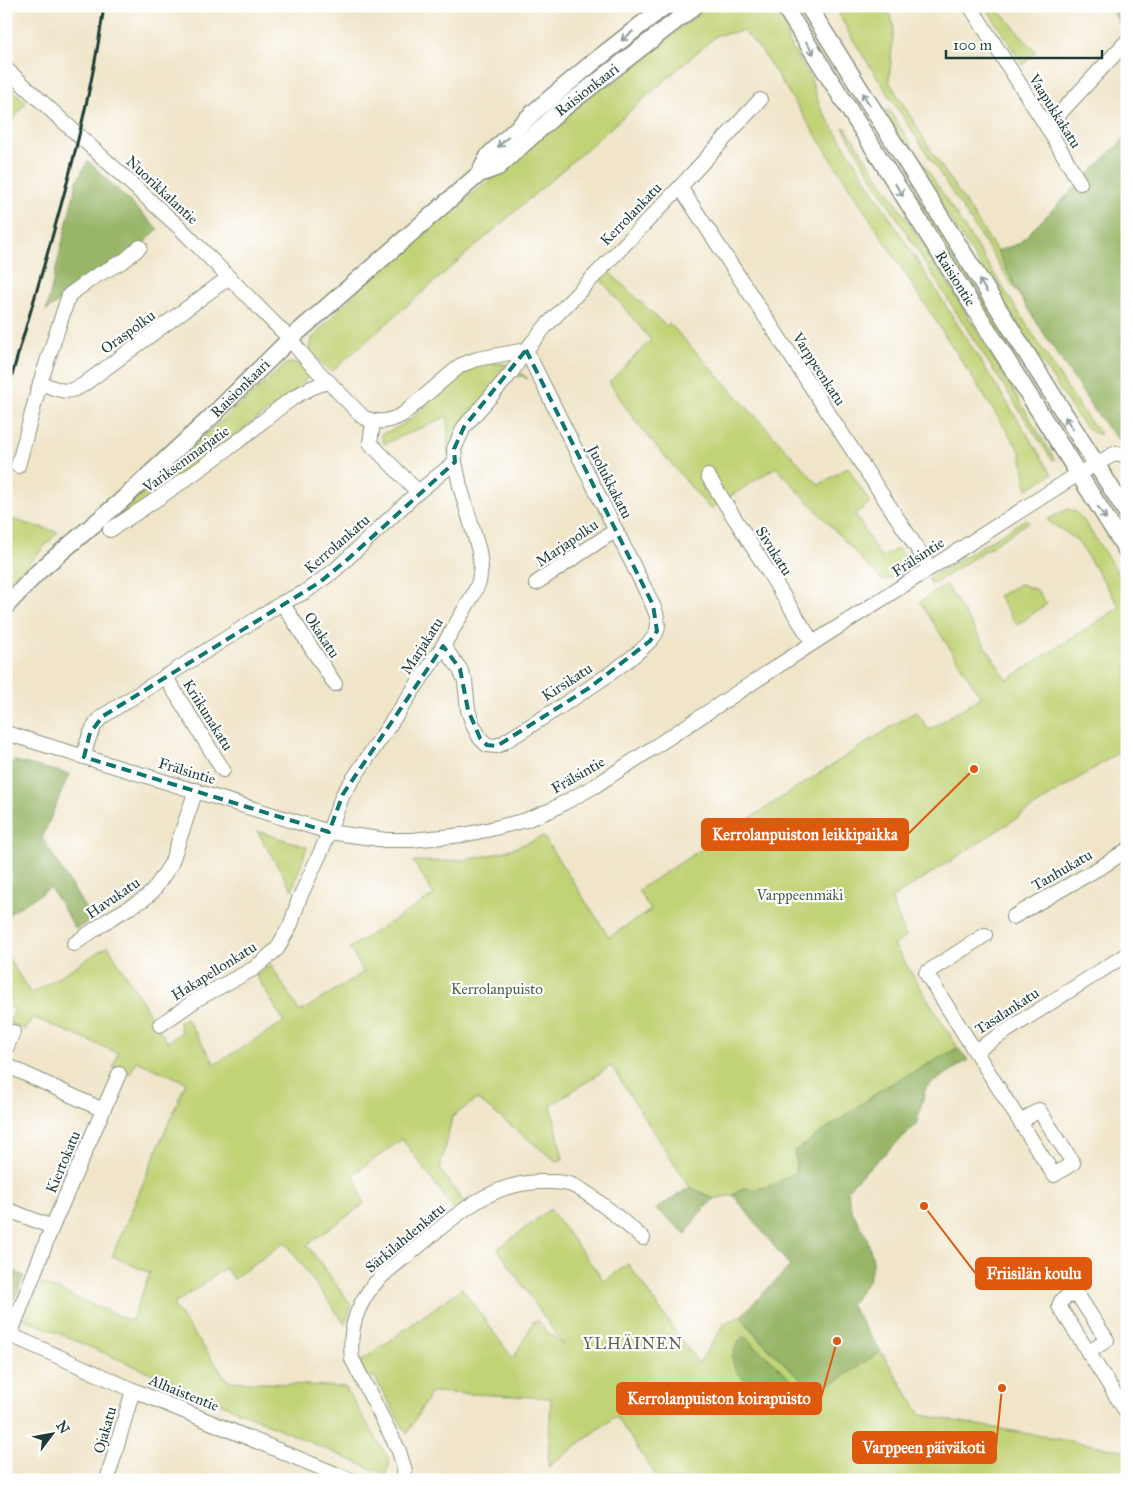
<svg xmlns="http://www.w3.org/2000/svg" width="1133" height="1486" font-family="'IM FELL Great Primer',serif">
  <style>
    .green { fill: #c1d377; stroke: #708856 }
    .forest { fill: #98b568; stroke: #5c794e }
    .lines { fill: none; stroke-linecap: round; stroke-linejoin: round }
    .minor-casing { stroke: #88917e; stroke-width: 16 }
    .major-casing { stroke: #88917e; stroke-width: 19 }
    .minor { stroke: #fff; stroke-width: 14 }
    .major { stroke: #fff; stroke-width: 16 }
    .rail { stroke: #1f3d34; stroke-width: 3 }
    .oneway { stroke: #8f9e9a }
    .marked { fill: none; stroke: #0f766e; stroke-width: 4; stroke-dasharray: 10 6; stroke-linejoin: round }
    .labels { text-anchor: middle; stroke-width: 4.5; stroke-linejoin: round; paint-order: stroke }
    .street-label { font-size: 15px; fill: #1f3d34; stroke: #fff }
    .park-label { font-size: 15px; fill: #486245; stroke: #fff }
    .neighbourhood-label { font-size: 16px; letter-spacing: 1px; fill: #635b51; stroke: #fff }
    .leader { fill: none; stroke: #de580e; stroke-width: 2 }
    .callout-dot { fill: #de580e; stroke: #fff; stroke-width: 2 }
    .callout { fill: #de580e; stroke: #de580e; stroke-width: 2 }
    .callout-label { font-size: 16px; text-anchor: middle; font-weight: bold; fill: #fff }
  </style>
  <rect width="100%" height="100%" fill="#fff"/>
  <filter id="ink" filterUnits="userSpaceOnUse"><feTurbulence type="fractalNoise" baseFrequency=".02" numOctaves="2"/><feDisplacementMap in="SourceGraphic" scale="10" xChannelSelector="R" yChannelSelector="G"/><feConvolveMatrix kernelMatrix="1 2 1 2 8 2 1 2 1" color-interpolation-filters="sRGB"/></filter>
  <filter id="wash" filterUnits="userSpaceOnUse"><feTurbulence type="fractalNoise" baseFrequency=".0096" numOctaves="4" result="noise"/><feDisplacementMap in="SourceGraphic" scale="20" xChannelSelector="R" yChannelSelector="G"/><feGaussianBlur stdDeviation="1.12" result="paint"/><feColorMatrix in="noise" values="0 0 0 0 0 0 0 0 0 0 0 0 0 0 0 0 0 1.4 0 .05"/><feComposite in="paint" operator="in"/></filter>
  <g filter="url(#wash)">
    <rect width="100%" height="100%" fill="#f0e5c9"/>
    <!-- green -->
    <g class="green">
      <path d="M707,6H775L784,21L788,42L810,77L820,107L1052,474L1027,489L1021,453L763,53L744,31L717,35L331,372L310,352L312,338L365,283L601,87L616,82Z"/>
      <path d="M835,6H879L889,13L894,26L889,81L934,155L997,251L1026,306L853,40Z"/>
      <path d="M985,6H995L1036,52L1023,65Z"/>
      <path d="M6,84L26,102L6,130Z"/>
      <path d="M889,110L1080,408L1100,434C1088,434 1081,421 1074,412L908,153L886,111Z"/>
      <path d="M845,127L937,265L1055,460H1052C981,351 909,241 843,128Z"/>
      <path d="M882,142L898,165L1022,360L1019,361L1003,342L877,144Z"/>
      <path d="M609,272L666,326L669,323L819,485L848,467L870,503L855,514L881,558L898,548L914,571L882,581L776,467L710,509L638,425L609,382L651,340L601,280Z"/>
      <path d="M288,363H297L307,372V378L300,387L145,502L91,536L132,498Z"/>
      <path d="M486,363C506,363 513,365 528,379L522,376H514L476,419L466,438L467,461L447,459L448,416L384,444L381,434C411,426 429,400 451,381C462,372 473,368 486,363Z"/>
      <path d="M1068,509L1076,512L1082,518L1127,587V747L891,899L906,937L894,945L958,1048L887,1086L795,1151L796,1171C777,1184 767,1191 743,1188L733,1195L714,1199L690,1187L611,1066L551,1105L563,1159L556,1161L477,1099L452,1117L440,1169L465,1204L455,1211L402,1139L354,1174L364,1204L307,1245L352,1306L345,1324L285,1242L233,1279L225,1268L173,1305L228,1381L345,1387L390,1461L386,1475L23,1318L41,1283L131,1321L150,1273L112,1256L186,1082L136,1061L130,1074L113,1067L118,1053L32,1017L26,1030L9,1023L15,1009L6,1006V954L31,994L108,946L167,1042L181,1033L179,1022L186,1018L215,1064L284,1022L256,975L271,965L300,1012L364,972L349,948L434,895L413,861C463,863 498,857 543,836L609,937L651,910L638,890L916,711L929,730L981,697L920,602L946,585L1007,680L1120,607L1077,540L1047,520Z"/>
      <path d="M6,518L58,532L6,588Z"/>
      <path d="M1026,519L1029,522L932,585L928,579Z"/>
      <path d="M1020,584L1037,590L1047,604L1017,625L998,596Z"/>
      <path d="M257,831L307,847L292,890Z"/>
      <path d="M550,1209L604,1281L628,1264L698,1363L700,1362L725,1323L741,1316C758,1341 782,1361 804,1381L881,1352L921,1415L1127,1451V1480H659L616,1416L548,1467L551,1398L431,1392L407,1434L374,1376L367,1379L360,1362L462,1288L513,1359L534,1321L536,1322L538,1320L543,1328L564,1346L498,1249Z"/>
    </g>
    <!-- forest -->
    <g class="forest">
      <path d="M1109,6H1127V24L1119,22Z"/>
      <path d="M1126,137L1124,205L1127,213V447L1109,430L1092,407L1026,306L997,251L1018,244Z"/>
      <path d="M88,161L158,229L126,261L75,290L46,311L77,181Z"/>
      <path d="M15,761L69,774L42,838L92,919L76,929L50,888L10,913L6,922V765Z"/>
      <path d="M958,1048L968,1060L926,1087L916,1125L859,1177L847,1191L851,1209L867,1238L873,1260L869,1280L850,1305L881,1352C864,1361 841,1381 824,1386C821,1387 816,1388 813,1386C797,1380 752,1331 741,1316L790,1266L733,1195L743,1188C767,1191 776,1184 796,1171L795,1151L887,1086Z"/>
      <path d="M690,1187L714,1199L697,1216L686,1234L656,1209Z"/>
      <path d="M6,1268L24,1276L9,1313L6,1311Z"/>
      <path d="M744,1336L791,1379L782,1386L763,1388L747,1383L735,1369L732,1358L736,1345Z"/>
    </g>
  </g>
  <g filter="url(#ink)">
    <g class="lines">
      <!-- minor casing -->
      <g class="minor-casing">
        <g id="minor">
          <path d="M970,6L1047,127L1080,183"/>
          <path d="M6,69L181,229L290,339L307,360L363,417C377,424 388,422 402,415L461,365L477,359L526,350L646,591C651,602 661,618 657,631C651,653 531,725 506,741L497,746L487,745L480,738L473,725L468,710L465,681L460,669L443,646"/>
          <path d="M1047,127L1127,41"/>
          <path d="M680,187L930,568"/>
          <path d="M40,383C59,389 65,396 83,385L228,278"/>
          <path d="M373,422L370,443L418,492"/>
          <path d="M18,466L40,383L69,295L94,277L125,260L140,247"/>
          <path d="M708,476L813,643"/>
          <path d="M110,530C154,502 195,473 237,442C266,421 293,390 329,382"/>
          <path d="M536,583L616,530"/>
          <path d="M282,603L335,684"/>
          <path d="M165,676L223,770"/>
          <path d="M6,733L329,832L386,840H411L463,835L491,829L526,820L551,810L595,786L813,643L1078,474L1116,453L1127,456"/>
          <path d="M84,757C87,741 91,727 103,716L282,603L305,592L334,571L418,492L455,462L454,449L464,427L511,373L526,350L546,326L680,187L760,100"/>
          <path d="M1013,917L1106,864L1127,850"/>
          <path d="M74,944L111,918L144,899L153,891L171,864L196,790"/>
          <path d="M160,1025L199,998L255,968L277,949L291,924L299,899L323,847L343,794L443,646L473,595L479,582L481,567L479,551L460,486L455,462"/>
          <path d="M6,1049L13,1032"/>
          <path d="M975,1051L926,973L985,935"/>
          <path d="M6,1065L103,1110"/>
          <path d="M1020,1122L1039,1110L1073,1163L1054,1175L975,1051L1127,954"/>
          <path d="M6,1209L52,1227"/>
          <path d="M6,1333L133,1390L350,1480"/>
          <path d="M10,1335L52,1227L119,1074"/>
          <path d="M1088,1353L1107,1340L1079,1297L1069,1295L1061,1301L1059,1306L1127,1413"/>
          <path d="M107,1480L133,1390"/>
          <path d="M402,1480L405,1471L399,1451L352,1359C349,1334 354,1312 369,1291C380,1275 399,1262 414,1250C453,1218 486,1184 539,1182C548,1182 560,1181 569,1184C587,1189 627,1225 643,1238"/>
        </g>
      </g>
      <!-- major casing -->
      <g class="major-casing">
        <g id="major">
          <path id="s1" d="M784,6L1127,551"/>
          <path d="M808,6L1127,513"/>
          <path id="s2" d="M479,174L498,167L561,110L695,6"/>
          <path id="s3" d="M6,606L38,572L121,501L208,420L290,339L479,174L489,155L535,111L591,64L665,6"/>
        </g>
      </g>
      <!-- minor -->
      <use href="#minor" class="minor"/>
      <!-- major -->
      <use href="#major" class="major"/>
      <!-- rail -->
      <path class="rail" d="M6,396C42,269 86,137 104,6"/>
    </g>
    <!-- one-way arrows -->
    <defs><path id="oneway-shaft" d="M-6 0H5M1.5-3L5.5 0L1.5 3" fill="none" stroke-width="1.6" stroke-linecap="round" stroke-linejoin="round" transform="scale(1.25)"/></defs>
    <g class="oneway">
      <use href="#oneway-shaft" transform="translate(627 36) rotate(142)"/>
      <use href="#oneway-shaft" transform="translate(810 48) rotate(58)"/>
      <use href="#oneway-shaft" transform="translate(866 99) rotate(-122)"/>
      <use href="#oneway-shaft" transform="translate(503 142) rotate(136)"/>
      <use href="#oneway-shaft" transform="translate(899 190) rotate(58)"/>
      <use href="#oneway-shaft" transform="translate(983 286) rotate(-122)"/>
      <use href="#oneway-shaft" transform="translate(1069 423) rotate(-122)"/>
      <use href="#oneway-shaft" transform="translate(1102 513) rotate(57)"/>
    </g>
  </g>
  <!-- marked area -->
  <path class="marked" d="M526,350L653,605L657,631L650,641L589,688L497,746L487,745L480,738L468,710L460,669L443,646L343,794L329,832L84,757L90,733L103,716L320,582L348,559L455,462L454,449L464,427Z"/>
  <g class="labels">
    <!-- street labels -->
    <g class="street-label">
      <text dy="5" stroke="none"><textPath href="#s2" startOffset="138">Raisionkaari</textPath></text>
      <text transform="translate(1055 111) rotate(58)" y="5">Vaapukkakatu</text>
      <text transform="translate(162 190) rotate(43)" y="5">Nuorikkalantie</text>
      <text transform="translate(631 214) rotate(-46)" y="5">Kerrolankatu</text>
      <text dy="5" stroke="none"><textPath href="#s1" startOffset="322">Raisiontie</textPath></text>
      <text transform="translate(128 332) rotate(-36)" y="5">Oraspolku</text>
      <text transform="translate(819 369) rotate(57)" y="5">Varppeenkatu</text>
      <text dy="5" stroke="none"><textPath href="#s3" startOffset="320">Raisionkaari</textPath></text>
      <text transform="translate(186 459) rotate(-36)" y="5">Variksenmarjatie</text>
      <text transform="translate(610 482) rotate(63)" y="5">Juolukkakatu</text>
      <text transform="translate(567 543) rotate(-34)" y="5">Marjapolku</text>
      <text transform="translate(337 544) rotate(-41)" y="5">Kerrolankatu</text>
      <text transform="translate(774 551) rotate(58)" y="5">Sivukatu</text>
      <text transform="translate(918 557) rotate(-33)" y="5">Frälsintie</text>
      <text transform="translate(322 635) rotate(57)" y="5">Okakatu</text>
      <text transform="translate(422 646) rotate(-57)" y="5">Marjakatu</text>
      <text transform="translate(567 682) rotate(-33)" y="5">Kirsikatu</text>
      <text transform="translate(208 715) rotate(58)" y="5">Kriikunakatu</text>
      <text transform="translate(187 771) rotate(17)" y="5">Frälsintie</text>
      <text transform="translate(578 775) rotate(-30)" y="5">Frälsintie</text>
      <text transform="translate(1062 870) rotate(-30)" y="5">Tanhukatu</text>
      <text transform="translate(113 898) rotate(-34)" y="5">Havukatu</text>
      <text transform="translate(214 971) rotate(-32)" y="5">Hakapellonkatu</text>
      <text transform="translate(1007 1011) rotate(-33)" y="5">Tasalankatu</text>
      <text transform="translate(63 1162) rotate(-67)" y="5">Kiertokatu</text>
      <text transform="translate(405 1238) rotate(-40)" y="5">Särkilahdenkatu</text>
      <text transform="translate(184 1393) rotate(22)" y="5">Alhaistentie</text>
      <text transform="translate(105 1430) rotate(-74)" y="5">Ojakatu</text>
    </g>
    <!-- park labels -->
    <g class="park-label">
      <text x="800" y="900">Varppeenmäki</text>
      <text x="497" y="994">Kerrolanpuisto</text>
    </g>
    <!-- neighbourhood labels -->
    <g class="neighbourhood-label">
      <text x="633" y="1349">YLHÄINEN</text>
    </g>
  </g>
  <!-- callouts -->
  <path class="leader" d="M974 769L908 834M924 1206L976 1274M837 1341L821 1398M1002 1388L996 1447"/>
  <g class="callout-dot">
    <circle cx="974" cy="769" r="5"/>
    <circle cx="924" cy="1206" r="5"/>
    <circle cx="837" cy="1341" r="5"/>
    <circle cx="1002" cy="1388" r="5"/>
  </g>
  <g class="callout">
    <rect x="702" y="819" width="206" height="31" rx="5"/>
    <rect x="976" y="1258" width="115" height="31" rx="5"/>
    <rect x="617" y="1383" width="204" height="31" rx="5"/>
    <rect x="853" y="1432" width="143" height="31" rx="5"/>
  </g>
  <g class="callout-label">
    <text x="805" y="840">Kerrolanpuiston leikkipaikka</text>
    <text x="1034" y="1279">Friisilän koulu</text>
    <text x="719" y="1404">Kerrolanpuiston koirapuisto</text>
    <text x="924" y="1453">Varppeen päiväkoti</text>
  </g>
  <!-- margin -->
  <rect width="1133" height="1486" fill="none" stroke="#fff" stroke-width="25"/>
  <!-- north arrow -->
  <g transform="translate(52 1434) rotate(58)" stroke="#ffffff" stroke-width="4" paint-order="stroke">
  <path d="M0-4L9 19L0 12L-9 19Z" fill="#1f3d34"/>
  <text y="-8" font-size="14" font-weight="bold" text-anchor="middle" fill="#1f3d34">N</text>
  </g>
  <!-- scale -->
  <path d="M946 50v8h156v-8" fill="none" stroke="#1f3d34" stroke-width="2.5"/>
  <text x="953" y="50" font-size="15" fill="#1f3d34" stroke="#ffffff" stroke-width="4" paint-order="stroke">100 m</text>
</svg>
